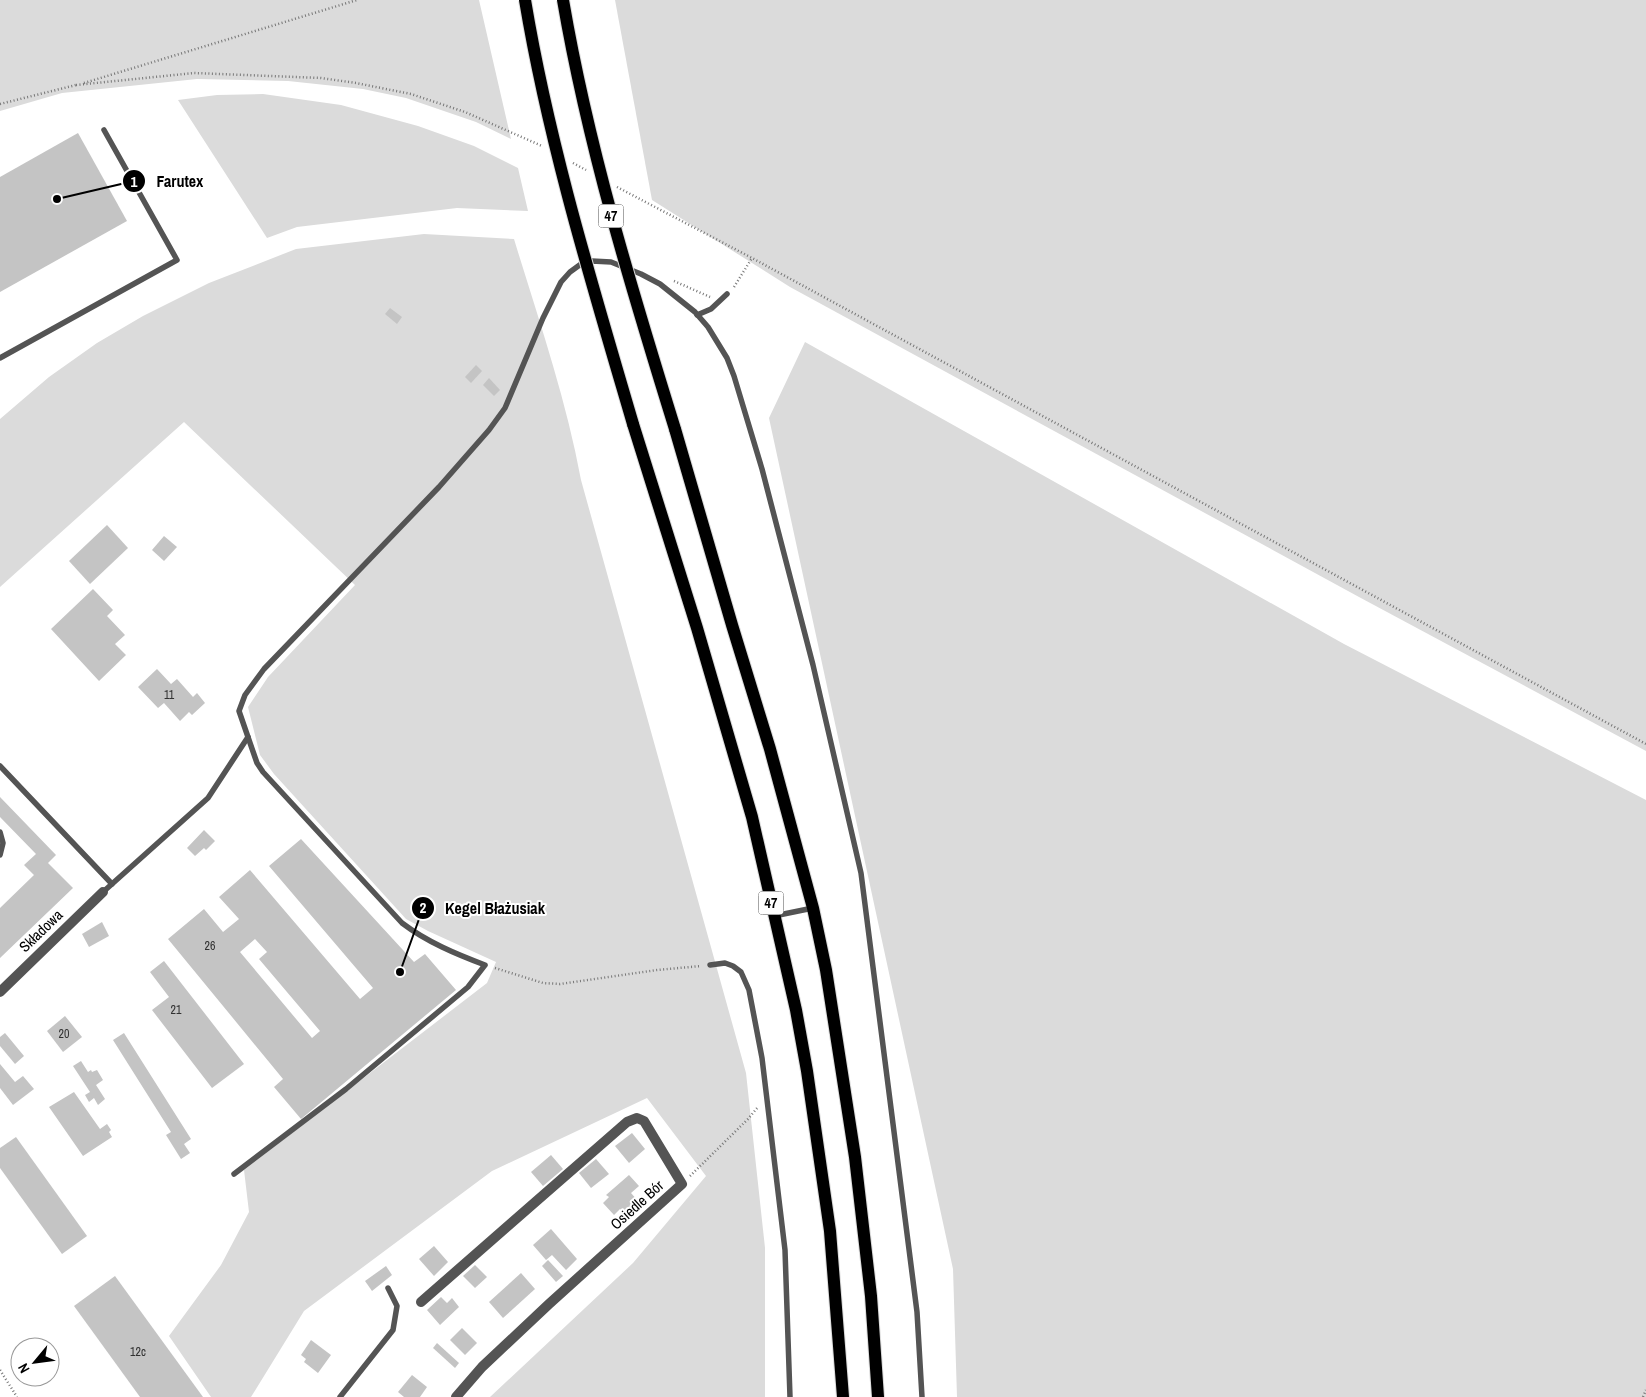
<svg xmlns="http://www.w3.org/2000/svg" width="1646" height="1397" font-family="'Archivo Narrow',sans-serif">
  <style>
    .green { fill: #dbdbdb }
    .building { fill: #c4c4c4; fill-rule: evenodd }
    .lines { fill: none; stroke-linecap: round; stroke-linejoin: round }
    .primary-casing { stroke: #dbdbdb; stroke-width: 14 }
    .path { stroke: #767676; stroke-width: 2.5; stroke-dasharray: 1 2.5; stroke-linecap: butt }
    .lane { stroke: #545454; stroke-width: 5.5 }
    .street { stroke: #545454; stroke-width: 10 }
    .primary { stroke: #000; stroke-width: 12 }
    .primary-bridge-casing { stroke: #dbdbdb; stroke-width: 14; stroke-linecap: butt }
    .primary-bridge { stroke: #000; stroke-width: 12 }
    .labels { text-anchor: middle; stroke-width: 4; stroke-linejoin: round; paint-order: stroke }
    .number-label { font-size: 12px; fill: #313131 }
    .shield { fill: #fff; stroke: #4c4c4c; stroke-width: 1 }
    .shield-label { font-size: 14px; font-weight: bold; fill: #000 }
    .street-label { font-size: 15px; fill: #000; stroke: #fff }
    .leader { fill: none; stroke: #000; stroke-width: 2 }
    .callout-dot { fill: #000; stroke: #fff; stroke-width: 2 }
    .mark-label { font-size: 15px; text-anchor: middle; font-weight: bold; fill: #fff }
    .callout-label { font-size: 16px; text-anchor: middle; font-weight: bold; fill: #000; stroke: #fff; stroke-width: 4; stroke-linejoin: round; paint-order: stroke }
  </style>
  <rect width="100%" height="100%" fill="#fff"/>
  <!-- green -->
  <g class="green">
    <path d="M0,0H479L511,139L476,122L406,98L363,89L288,81L197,79L62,93L0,111Z"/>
    <path d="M615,0H1646V751L1359,597L790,287L652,200Z"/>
    <path d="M263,94L341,105L418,126L474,146L518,168L528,211L457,208L297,227L267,238L178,100L217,95Z"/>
    <path d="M424,234L514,239C538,318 566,398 581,480L746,1073L765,1248V1397H490L633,1263L706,1176L647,1098L492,1171L304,1311L251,1397H211L169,1336L221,1265L249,1212L244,1170L487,983L496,962L428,931L406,919L274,774L260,755L248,707L268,677L355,585L184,422L0,587V419L49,377L97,343L143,316L209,283L296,249Z"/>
    <path d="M805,342L1344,644L1646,800V1397H957L953,1269L769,418Z"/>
  </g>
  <!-- building -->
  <g class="building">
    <path d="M78,133L127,221L0,292V177Z"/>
    <path d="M390,308L402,317L397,324L385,314Z"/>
    <path d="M476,365L482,371L471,383L465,377Z"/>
    <path d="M489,378L500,390L494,396L483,385Z"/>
    <path d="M107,525L128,548L90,584L69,561Z"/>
    <path d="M164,536L177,547L164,561L152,550Z"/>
    <path d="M93,589L113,610L107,616L125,635L115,644L126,655L99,681L51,629Z"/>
    <path d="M157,669L171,684L177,679L193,697L197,693L205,703L192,715L189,712L180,721L164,703L158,708L138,687Z"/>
    <path d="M0,797L56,855L48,863L73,888L0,958V908L34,875L24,865L36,854L0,817Z"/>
    <path d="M204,830L215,841L206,850L204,848L195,856L187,848Z"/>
    <path d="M301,839L414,962L425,954L456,990L301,1119L274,1087L283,1079L168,939L204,909L223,932L239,919L219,897L250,870L360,999L373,988L269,866ZM255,939L267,952L259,959L320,1031L312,1038L240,952Z"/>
    <path d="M102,922L109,936L89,947L82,934Z"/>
    <path d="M164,961L244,1064L212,1088L152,1010L169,997L150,972Z"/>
    <path d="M65,1016L82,1037L63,1052L47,1031Z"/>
    <path d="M5,1033L24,1056L15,1064L0,1046V1037Z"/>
    <path d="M124,1033L191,1139L184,1144L190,1153L181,1159L166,1135L171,1132L113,1040Z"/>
    <path d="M81,1061L88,1072L91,1070L92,1072L97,1070L103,1080L96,1085L105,1099L98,1105L94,1098L89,1102L85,1095L90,1092L73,1066Z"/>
    <path d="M0,1064L15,1082L23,1076L34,1089L13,1105L0,1088Z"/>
    <path d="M74,1092L100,1129L107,1124L111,1130L109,1132L112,1137L83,1156L49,1107Z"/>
    <path d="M632,1133L645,1149L629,1163L615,1146Z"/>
    <path d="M16,1137L87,1236L62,1254L0,1168V1148Z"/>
    <path d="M551,1155L563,1169L543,1186L531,1172Z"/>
    <path d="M596,1159L609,1174L591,1188L579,1173Z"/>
    <path d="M629,1175L639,1186L631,1193L638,1201L624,1214L620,1209L614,1215L603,1203L609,1197L606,1195Z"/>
    <path d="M551,1229L577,1259L566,1270L552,1255L546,1260L533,1245Z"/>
    <path d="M434,1246L448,1262L434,1276L419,1259Z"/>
    <path d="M548,1260L563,1276L556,1282L542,1266Z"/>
    <path d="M475,1265L487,1277L475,1288L463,1276Z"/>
    <path d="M386,1266L392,1275L372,1291L365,1281Z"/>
    <path d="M521,1273L535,1289L503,1318L489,1302Z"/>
    <path d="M115,1276L203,1397H140L74,1306Z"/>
    <path d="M441,1297L447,1303L452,1298L459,1307L440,1325L427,1310Z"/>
    <path d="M462,1328L477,1343L465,1355L450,1340Z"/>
    <path d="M311,1340L331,1355L318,1373L304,1362L306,1359L301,1355Z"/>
    <path d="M437,1343L459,1363L455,1368L433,1348Z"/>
    <path d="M412,1375L427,1387L420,1397H404L398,1392Z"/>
  </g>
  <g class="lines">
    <!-- primary casing -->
    <g class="primary-casing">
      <g id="primary">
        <path d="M633,424L697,628L752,817L796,1010L807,1071L830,1231L843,1397"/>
        <path d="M675,429L732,625L770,749L813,908L826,970L855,1157L871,1296L878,1397"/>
      </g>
    </g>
    <!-- path -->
    <g class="path">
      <path d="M84,83L357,0"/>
      <path d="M76,85L194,73L321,78L356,83L411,94L465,112L542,146"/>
      <path d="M0,104L76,85"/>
      <path d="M573,163L586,170"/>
      <path d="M617,187L752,258L1646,744"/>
      <path d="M674,281L710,297"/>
      <path d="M734,287L752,258"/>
      <path d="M495,968L543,983L560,984L657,970L701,966"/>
      <path d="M690,1176L748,1119L758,1107"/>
      <path d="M0,1370L17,1397"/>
      <path d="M1643,1397L1646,1390"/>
    </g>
    <!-- lane -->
    <g class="lane">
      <path d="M697,315L711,309L727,294"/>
      <path d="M0,358L177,260L104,130"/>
      <path d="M0,766L112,884"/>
      <path d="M0,832L3,843L0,855"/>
      <path d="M103,892L208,798L248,737"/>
      <path d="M774,916L813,908"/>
      <path d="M710,965L725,963L733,966L741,972L749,990L762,1058L785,1250L790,1397"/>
      <path d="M234,1174L346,1089L468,987L485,965C456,954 427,942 402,923L263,772L257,763L239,711L245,695L264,669L439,487L489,430L505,408L543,318L561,282L570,272L581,264L592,261L611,262L641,274L660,284L695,312L708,327L727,358L734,376L762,469L813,665L861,873L917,1312L922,1397"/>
      <path d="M340,1397L393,1330L397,1306L388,1288"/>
    </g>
    <!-- street -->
    <g class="street">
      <path d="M0,992L103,892"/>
      <path d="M421,1302L627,1122L637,1118L644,1121L682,1184L549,1304L482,1367L456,1397"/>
    </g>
    <!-- primary -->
    <use href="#primary" class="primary"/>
    <!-- primary-bridge casing -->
    <g class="primary-bridge-casing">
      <g id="primary-bridge">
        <path d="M525,0C549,144 592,284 633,424"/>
        <path d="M563,0C588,146 631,287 675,429"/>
      </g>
    </g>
    <!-- primary-bridge -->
    <use href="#primary-bridge" class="primary-bridge"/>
  </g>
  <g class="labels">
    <!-- number labels -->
    <g class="number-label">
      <text x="169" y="699">11</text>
      <text x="210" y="950">26</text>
      <text x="176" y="1014">21</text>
      <text x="64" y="1038">20</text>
      <text x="138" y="1356">12c</text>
    </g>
    <!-- shield labels -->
    <g class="shield">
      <rect x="598.5" y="204.5" width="25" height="23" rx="4"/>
      <rect x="758.5" y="891.5" width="25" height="23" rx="4"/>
    </g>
    <g class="shield-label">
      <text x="611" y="221">47</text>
      <text x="771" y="908">47</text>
    </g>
    <!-- street labels -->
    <g class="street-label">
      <text transform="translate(41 931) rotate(-44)" y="5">Składowa</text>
      <text transform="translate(637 1205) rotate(-42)" y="5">Osiedle Bór</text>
    </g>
  </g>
  <!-- callouts -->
  <path class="leader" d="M57 199L134 181M400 972L423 908"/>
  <g class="callout-dot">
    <circle cx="57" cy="199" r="5"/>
    <circle cx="400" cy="972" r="5"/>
    <circle cx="134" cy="181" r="12"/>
    <circle cx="423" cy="908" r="12"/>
  </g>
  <g class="mark-label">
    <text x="134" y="187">1</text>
    <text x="423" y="913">2</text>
  </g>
  <g class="callout-label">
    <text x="180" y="187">Farutex</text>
    <text x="495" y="914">Kegel Błażusiak</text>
  </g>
  <!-- north arrow -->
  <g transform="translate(35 1362) rotate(241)"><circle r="24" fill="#ffffff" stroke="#999999"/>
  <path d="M0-4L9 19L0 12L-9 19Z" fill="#000000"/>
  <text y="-8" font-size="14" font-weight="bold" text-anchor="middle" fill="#000000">N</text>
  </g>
</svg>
